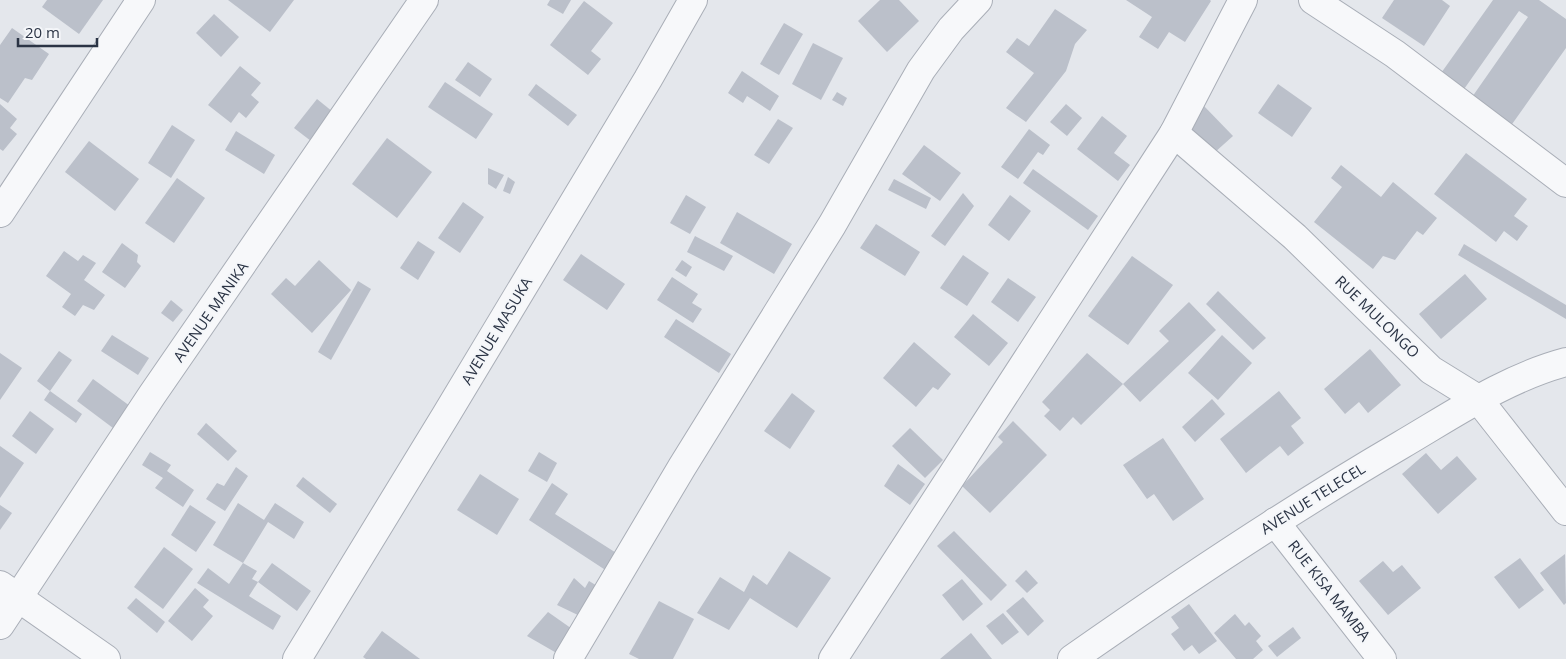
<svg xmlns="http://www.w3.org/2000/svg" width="1566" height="659" font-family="'Open Sans',sans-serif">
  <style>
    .building { fill: #bbc0ca }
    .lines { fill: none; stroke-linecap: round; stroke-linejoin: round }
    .street-casing { stroke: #a9aeb7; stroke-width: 30 }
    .street { stroke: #f7f8fa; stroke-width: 28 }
    .labels { text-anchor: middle; stroke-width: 4; stroke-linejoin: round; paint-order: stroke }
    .street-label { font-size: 15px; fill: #2b3445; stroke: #f4f6f9 }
  </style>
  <rect width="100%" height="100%" fill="#e4e7ec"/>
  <!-- building -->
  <g class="building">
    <path d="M47,0H103L79,34L42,7Z"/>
    <path d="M228,0H294L270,32Z"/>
    <path d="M550,0H571L563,14L547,5Z"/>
    <path d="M880,0H899L919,21L887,52L858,21Z"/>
    <path d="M1126,0H1210L1211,1L1185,42L1169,32L1158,49L1139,37L1152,17Z"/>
    <path d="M1394,0H1442L1450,6L1424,46L1382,18Z"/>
    <path d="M1493,0H1539L1566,19V48L1510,127L1470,100L1528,17L1519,11L1462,92L1439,76Z"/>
    <path d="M584,1L613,23L591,51L601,59L588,75L550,45Z"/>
    <path d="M1055,9L1087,30L1075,44L1066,71L1026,122L1006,108L1034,73L1006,52L1017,38L1029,46Z"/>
    <path d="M214,14L239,37L221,57L196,33Z"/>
    <path d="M784,23L803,34L779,75L760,64Z"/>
    <path d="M12,28L49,54L32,80L25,78L8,103L0,98V45Z"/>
    <path d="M813,43L843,58L821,100L792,84Z"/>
    <path d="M468,62L492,79L480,97L455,80Z"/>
    <path d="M240,66L261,83L251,95L259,102L246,118L239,112L231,123L208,105Z"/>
    <path d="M742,71L779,96L770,111L747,96L743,103L728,93Z"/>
    <path d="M445,82L493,114L476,139L428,107Z"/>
    <path d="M536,84L577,115L568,126L528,95Z"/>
    <path d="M1278,84L1312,108L1292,137L1258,113Z"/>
    <path d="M837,92L847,98L843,106L832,100Z"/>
    <path d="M317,99L333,112L311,141L294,128Z"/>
    <path d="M0,104L17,119L10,128L17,134L3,151L0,149Z"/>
    <path d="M1066,104L1082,118L1067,136L1050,122Z"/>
    <path d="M1203,105L1233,136L1214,153L1185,123Z"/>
    <path d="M1102,116L1127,136L1114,153L1130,165L1118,181L1077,149Z"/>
    <path d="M778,119L793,128L769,164L754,155Z"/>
    <path d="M172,125L195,140L171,178L148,163Z"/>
    <path d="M1029,129L1050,145L1043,155L1038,152L1018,179L1001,167Z"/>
    <path d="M236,131L275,155L264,174L225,150Z"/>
    <path d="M387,138L432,172L397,218L352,184Z"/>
    <path d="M89,141L139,179L115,211L65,172Z"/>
    <path d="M924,145L961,173L940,201L902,174Z"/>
    <path d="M1466,153L1527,199L1514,216L1528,226L1517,241L1504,231L1496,242L1434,194Z"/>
    <path d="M1341,165L1381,197L1393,182L1437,218L1423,235L1417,231L1395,260L1383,256L1373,269L1314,222L1342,187L1331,178Z"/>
    <path d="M488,168L504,175L496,189L488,184Z"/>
    <path d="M1033,169L1098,216L1088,230L1023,183Z"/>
    <path d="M508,177L515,182L510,194L503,191Z"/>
    <path d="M177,178L205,198L174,243L145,223Z"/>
    <path d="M894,179L931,198L926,209L888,190Z"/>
    <path d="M963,193L974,206L945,246L931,236Z"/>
    <path d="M686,195L706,207L690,234L670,223Z"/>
    <path d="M1010,195L1031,211L1009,241L988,225Z"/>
    <path d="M463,202L484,217L460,253L438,238Z"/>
    <path d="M737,212L792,244L774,274L720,243Z"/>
    <path d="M876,224L920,252L905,276L860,248Z"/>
    <path d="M695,236L733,256L724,271L687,252Z"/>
    <path d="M418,241L435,252L418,280L400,268Z"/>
    <path d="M122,243L138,255L137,262L141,266L125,288L102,272Z"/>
    <path d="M1464,244L1566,305V319L1458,255Z"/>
    <path d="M64,251L78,261L83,255L96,263L84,280L105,295L94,310L83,305L75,316L62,307L71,294L46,276Z"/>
    <path d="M581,254L625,284L607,310L563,280Z"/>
    <path d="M963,255L989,273L967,306L940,288Z"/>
    <path d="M1132,256L1173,285L1128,345L1088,316Z"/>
    <path d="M319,260L351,290L312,333L271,294L286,278L295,286Z"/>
    <path d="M682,260L692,267L686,277L675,270Z"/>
    <path d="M1465,274L1487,299L1441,339L1419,314Z"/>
    <path d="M672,277L698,294L692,303L702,309L693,323L657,300Z"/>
    <path d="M1008,278L1036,297L1018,322L991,302Z"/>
    <path d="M358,281L371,289L331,360L318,352Z"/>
    <path d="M1218,291L1266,338L1253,350L1206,304Z"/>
    <path d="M171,300L183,310L173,322L161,313Z"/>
    <path d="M1189,302L1216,330L1140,402L1123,384L1169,341L1159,331Z"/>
    <path d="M973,314L1008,343L989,366L954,337Z"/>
    <path d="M676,319L731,354L719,373L664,337Z"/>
    <path d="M112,335L149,358L138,375L101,351Z"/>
    <path d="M1222,335L1252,363L1218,400L1188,373Z"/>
    <path d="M914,342L951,374L938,390L933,387L916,407L883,378Z"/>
    <path d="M1370,349L1401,385L1368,413L1359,402L1345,414L1324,389Z"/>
    <path d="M59,351L72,360L50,391L82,414L76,423L44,400L50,391L37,381Z"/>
    <path d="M0,353L22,368L0,400Z"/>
    <path d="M1087,353L1123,384L1081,425L1073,417L1060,431L1044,416L1050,410L1042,402Z"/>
    <path d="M93,379L130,406L113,428L77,401Z"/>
    <path d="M1279,391L1301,418L1291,426L1304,443L1288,456L1280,446L1246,473L1220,439Z"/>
    <path d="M792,393L815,411L790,449L764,431Z"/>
    <path d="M1212,399L1225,414L1195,442L1182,427Z"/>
    <path d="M30,411L54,429L36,454L12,436Z"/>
    <path d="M1013,421L1047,455L990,513L962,486L1003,442L998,437Z"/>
    <path d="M206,423L237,451L228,461L197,434Z"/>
    <path d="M910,428L943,460L925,478L892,446Z"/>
    <path d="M1163,438L1204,499L1173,521L1154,494L1147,499L1123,465Z"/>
    <path d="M0,446L24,463L0,498Z"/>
    <path d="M150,452L171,465L167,471L194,490L183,507L155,488L163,478L142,465Z"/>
    <path d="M539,452L557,463L547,482L528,471Z"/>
    <path d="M1426,453L1441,470L1457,456L1477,479L1438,514L1402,474Z"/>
    <path d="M898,464L925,484L910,505L884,486Z"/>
    <path d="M236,467L248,476L225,511L206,499L217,483L224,486Z"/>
    <path d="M480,474L519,499L497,535L457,510Z"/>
    <path d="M303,477L337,504L330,513L296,486Z"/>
    <path d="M552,483L568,494L555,514L621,556L610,573L529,520Z"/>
    <path d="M238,503L264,520L275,503L304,522L294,539L268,522L243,563L257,571L252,579L258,582L272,563L311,591L297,611L258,582L249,596L281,616L273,630L197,583L208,568L229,584L243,563L213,545Z"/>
    <path d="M0,505L12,513L0,530Z"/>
    <path d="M190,505L216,522L196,552L171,535Z"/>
    <path d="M954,531L1007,585L991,601L937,546Z"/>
    <path d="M164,547L193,569L163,609L134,587Z"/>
    <path d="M789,551L831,578L797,628L750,598L729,630L697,613L720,577L744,592L753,575L767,585Z"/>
    <path d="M1565,554L1566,603L1564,605L1540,573Z"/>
    <path d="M1520,558L1544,590L1519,609L1494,577Z"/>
    <path d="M1383,561L1393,572L1402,565L1421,588L1388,615L1359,581Z"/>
    <path d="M1026,570L1038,583L1027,593L1015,581Z"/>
    <path d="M574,578L585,588L589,581L599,587L582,617L557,605Z"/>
    <path d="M962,579L983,604L963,621L942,595Z"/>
    <path d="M195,588L209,600L203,607L213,616L192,641L168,621Z"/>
    <path d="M1023,597L1044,621L1028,636L1006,611Z"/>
    <path d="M136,598L165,622L157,633L127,608Z"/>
    <path d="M659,601L694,619L673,659H639L629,654Z"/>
    <path d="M1189,604L1217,641L1199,654L1192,645L1184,651L1171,634L1179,628L1171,617Z"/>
    <path d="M548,612L575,631L560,655L527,636Z"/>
    <path d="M1003,613L1019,632L1002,645L986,626Z"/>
    <path d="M1235,614L1245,626L1249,622L1261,636L1256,641L1263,650L1253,659H1236L1214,633Z"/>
    <path d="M1293,627L1301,638L1277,657L1268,646Z"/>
    <path d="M382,631L420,659H366L363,657Z"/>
    <path d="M971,633L992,659H940Z"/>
  </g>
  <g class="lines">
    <!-- street casing -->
    <g class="street-casing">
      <g id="street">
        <path d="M1313,0L1395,54L1566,183"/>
        <path d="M1174,133L1295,237L1431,370L1478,399L1566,511"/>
        <path d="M0,213L141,0"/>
        <path d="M1275,522L1382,659"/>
        <path d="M0,585L106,659"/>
        <path d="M0,625L152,395L424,0"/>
        <path d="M297,659L446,415L648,79L693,0"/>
        <path d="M568,659L682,467L832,225L921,70L951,29L978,0"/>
        <path d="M833,659L1174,133L1243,0"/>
        <path d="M1072,659C1179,584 1288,511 1401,445C1454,414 1506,378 1566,362"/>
      </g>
    </g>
    <!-- street -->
    <use href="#street" class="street"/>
  </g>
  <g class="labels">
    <!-- street labels -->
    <g class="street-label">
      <text transform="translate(211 312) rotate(-55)" y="5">AVENUE MANIKA</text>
      <text transform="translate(1377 317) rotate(44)" y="5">RUE MULONGO</text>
      <text transform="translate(497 331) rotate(-59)" y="5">AVENUE MASUKA</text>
      <text transform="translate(1313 499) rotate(-32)" y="5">AVENUE TELECEL</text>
      <text transform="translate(1329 591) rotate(52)" y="5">RUE KISA MAMBA</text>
    </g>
  </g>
  <!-- scale -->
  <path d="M18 38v8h79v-8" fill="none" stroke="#2b3445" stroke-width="2.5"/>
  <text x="25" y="38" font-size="15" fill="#2b3445" stroke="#f4f6f9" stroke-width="4" paint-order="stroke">20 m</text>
</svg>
